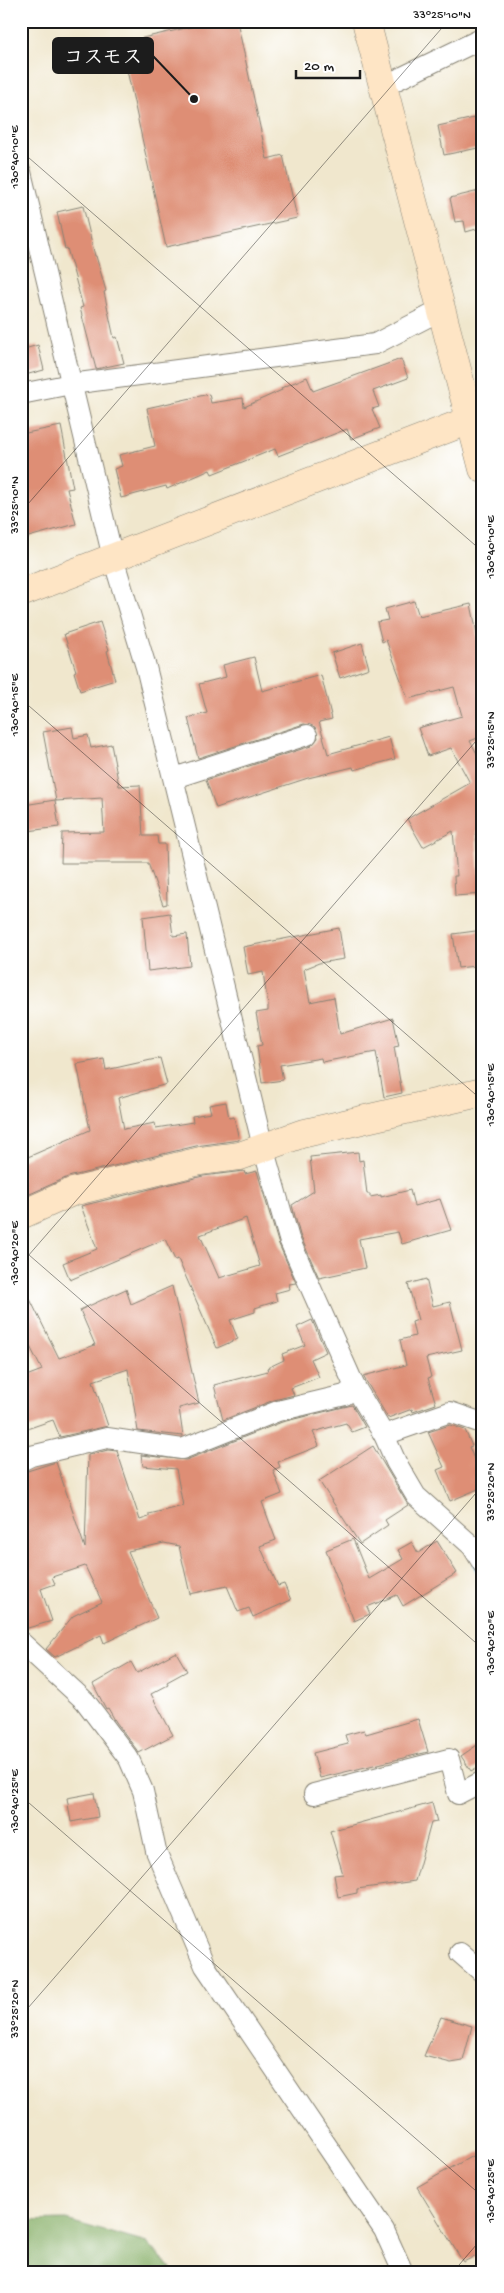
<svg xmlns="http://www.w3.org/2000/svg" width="504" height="2293" font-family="'Gochi Hand','Klee One',sans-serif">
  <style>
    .forest { fill: #86af66; stroke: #516641 }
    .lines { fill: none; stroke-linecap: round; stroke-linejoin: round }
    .stream { stroke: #69bce5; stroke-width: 6 }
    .building { fill: #de8e75; fill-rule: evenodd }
    .street-casing { stroke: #868274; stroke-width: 22 }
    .secondary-casing { stroke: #868274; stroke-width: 29 }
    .street { stroke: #fff; stroke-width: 20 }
    .secondary { stroke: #fee5c5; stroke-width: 28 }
    .ticks { fill: none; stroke: #1c1c1c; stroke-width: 1; stroke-opacity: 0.45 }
    .leader { fill: none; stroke: #1c1c1c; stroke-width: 2 }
    .callout-dot { fill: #1c1c1c; stroke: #fff; stroke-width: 2 }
    .callout { fill: #1c1c1c; stroke: #1c1c1c; stroke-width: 2 }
    .callout-label { font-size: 20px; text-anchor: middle; font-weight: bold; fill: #fff }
    .neatline { fill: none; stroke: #1c1c1c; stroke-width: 2 }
    .ticks-label { font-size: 12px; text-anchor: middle; fill: #1c1c1c }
  </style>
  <rect width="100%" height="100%" fill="#fff"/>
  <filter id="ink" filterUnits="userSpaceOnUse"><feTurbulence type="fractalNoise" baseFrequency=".02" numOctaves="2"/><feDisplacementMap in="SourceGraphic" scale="10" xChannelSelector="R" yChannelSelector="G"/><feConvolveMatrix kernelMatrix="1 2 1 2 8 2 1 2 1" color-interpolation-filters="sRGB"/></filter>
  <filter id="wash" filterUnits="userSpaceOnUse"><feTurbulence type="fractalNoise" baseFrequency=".0096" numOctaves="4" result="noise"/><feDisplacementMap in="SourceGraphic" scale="20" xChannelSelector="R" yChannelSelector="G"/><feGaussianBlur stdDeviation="1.12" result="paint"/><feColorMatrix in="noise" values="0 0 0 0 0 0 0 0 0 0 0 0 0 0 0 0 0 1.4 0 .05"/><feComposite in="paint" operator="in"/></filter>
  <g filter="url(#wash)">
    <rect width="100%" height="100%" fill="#f0e7cd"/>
    <!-- forest -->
    <path class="forest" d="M66,2220L147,2243L174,2272H21V2221Z"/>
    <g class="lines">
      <!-- stream -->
      <path class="stream" d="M476,1565L483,1580"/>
    </g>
    <g id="blocks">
      <!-- building -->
      <g class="building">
        <path d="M216,21H237L267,159L283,155L297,218L166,247L121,43Z"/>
        <path d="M483,116V147L444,155L438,126Z"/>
        <path d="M483,190V227L466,232L464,221L455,222L450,198Z"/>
        <path d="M83,206L95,256H96L106,291L104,292L114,338L117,337L124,363L96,369L80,308L83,307L67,248L65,249L57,212Z"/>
        <path d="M38,345L44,370L21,376V350Z"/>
        <path d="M401,359L408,378L373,391L379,407L372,409L380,428L351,439L347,429L278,456L275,449L212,474L210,470L167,489L166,486L121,498L114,469L122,466L119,455L155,446L147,408L209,394L211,403L243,398L244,407L282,390L281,388L307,377L313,391Z"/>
        <path d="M61,426L73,488L67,489L76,524L21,539V434Z"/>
        <path d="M414,601L419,616L471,604L483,663V736L470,741L483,764V829L476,832L479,874H483V894L455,896L454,876H457L453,831L423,847L407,819L470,783L451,748L428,756L418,728L462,716L454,687L408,699L386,640L382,642L377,622L388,620L385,609Z"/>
        <path d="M100,622L109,650L107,651L115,680L80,691L74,672L76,671L64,634Z"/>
        <path d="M362,643L369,668L340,678L332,653Z"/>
        <path d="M254,657L262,691L321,675L332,719L319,722L328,754L389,737L395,759L354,770L353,767L308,778L216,808L206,780L311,746L318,738L315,727L304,724L198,758L188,718L207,713L199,684L226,677L223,665Z"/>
        <path d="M72,727L74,738L88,735L91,748L111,744L119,786L140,785L143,836H157L158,844H165L167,904L163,905L148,863H61L62,833L104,832L102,798L56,801L43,732Z"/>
        <path d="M55,800L59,827L28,831L24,805Z"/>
        <path d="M170,913L173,936L187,934L190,966L148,971L143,917Z"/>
        <path d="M339,928L344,959L319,963L304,969L310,1002L334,997L340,1034L393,1018L399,1046L394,1047L402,1093L384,1097L376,1052L322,1062L321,1058L280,1065L283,1080L262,1083L257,1046L262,1045L256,1013L268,1011V1006L263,972L248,975L243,947Z"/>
        <path d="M483,930V965L458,968L453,934Z"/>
        <path d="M160,1058L167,1084L118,1098L124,1129L155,1123L156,1128L193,1122L192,1116L211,1113L209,1105L226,1102L229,1118L234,1117L239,1140L196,1146L68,1177L21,1198V1160L90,1130L77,1064L104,1059L106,1070Z"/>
        <path d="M358,1152L359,1161L363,1160L367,1194H370V1197L381,1195V1197L410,1190L414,1206L440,1199L451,1230L402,1244L398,1232L359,1239L365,1268L319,1278L300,1235L292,1205L314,1191L310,1157Z"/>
        <path d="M244,1171L245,1174L257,1171L278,1242L296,1283L289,1284L290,1289L275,1293L277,1301L255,1308V1312L230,1320L238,1339L217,1348L178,1259L175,1260L165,1239L70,1280L63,1263L97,1249L81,1206L203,1176ZM246,1218L260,1266L219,1278L200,1235Z"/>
        <path d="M426,1279L433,1306L450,1302L462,1350L426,1358L431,1377L428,1378L436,1404L413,1412L412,1409L388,1418L363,1376L406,1365L400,1340L415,1336L412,1322L418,1320L408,1284Z"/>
        <path d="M21,1281L59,1358L95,1345L80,1310L126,1289L131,1304L172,1286L199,1403L179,1408L183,1436L138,1431L128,1369L93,1381L108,1426L60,1437L53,1420L21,1431V1378L42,1370L21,1329Z"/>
        <path d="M312,1320L326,1352L311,1359L319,1377L291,1388L294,1395L274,1400L223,1420L214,1385L268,1371L267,1368L284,1360L282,1354L305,1345L297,1327Z"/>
        <path d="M352,1405L365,1427L352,1432L346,1423L313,1432L319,1446L278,1462L280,1467L273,1470L282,1494L262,1502L276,1540L260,1546L278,1586L284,1584L291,1600L253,1617L249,1608L238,1612L227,1586L190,1594L179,1546L164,1543L128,1551L157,1618L104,1643L101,1635L55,1657L46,1649L73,1616L102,1602L85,1566L52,1577L55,1584L41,1589L52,1621L21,1630V1473L56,1462L85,1548L88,1455L108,1450L117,1451L140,1520L149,1517V1514L183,1506L176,1469L143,1466L141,1455L186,1460L282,1422Z"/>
        <path d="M450,1425L465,1430L472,1446L469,1447L483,1480V1487L450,1501L437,1470L444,1467L428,1432Z"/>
        <path d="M373,1446L408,1505L385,1520L388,1525L360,1544L319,1481Z"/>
        <path d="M353,1539L369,1579L403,1559L398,1550L412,1542L418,1553L437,1541L457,1573L403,1606L397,1595L367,1607L370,1614L354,1621L326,1550Z"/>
        <path d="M176,1652L187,1671L167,1682L168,1685L151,1694L173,1735L139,1753L116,1722L108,1708L106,1709L93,1684L131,1662L137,1673Z"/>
        <path d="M418,1719L428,1752L320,1778L313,1753L348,1744L345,1735L364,1730L366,1734Z"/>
        <path d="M483,1741V1764L471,1771L461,1756Z"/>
        <path d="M94,1793L98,1817L71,1822L67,1798Z"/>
        <path d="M432,1803L437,1822L431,1823L415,1881L357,1889V1893L338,1897L334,1875L343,1874L330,1831Z"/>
        <path d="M441,2017L472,2026L463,2061L451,2063L424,2056Z"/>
        <path d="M483,2150V2253L463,2262L417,2187Z"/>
      </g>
    </g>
  </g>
  <g filter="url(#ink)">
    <use href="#blocks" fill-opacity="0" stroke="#868274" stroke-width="1"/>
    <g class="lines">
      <!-- street casing -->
      <g class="street-casing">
        <g id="street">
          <path d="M384,86L483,38"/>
          <path d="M21,172L113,558L146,667L263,1147L289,1239L355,1387L345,1395L278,1411L182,1449L107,1438L31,1456L21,1461"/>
          <path d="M21,394L71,384L375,344L441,310"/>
          <path d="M174,778L307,735"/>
          <path d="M355,1387L384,1435L396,1462L416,1496L472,1546L483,1564"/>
          <path d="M384,1435L450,1412L479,1422L483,1421"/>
          <path d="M21,1642L85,1701L129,1759L143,1791L156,1851L205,1966L384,2230L403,2272"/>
          <path d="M314,1794L449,1759L458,1794L483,1781"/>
          <path d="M460,1953L483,1973"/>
        </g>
      </g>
      <!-- secondary casing -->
      <g class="secondary-casing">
        <g id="secondary">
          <path d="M366,21L483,469"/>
          <path d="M21,593L483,415"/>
          <path d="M21,1215L72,1192L200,1161L240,1156L301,1134L483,1092"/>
        </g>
      </g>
      <!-- street -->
      <use href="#street" class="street"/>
      <!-- secondary -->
      <use href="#secondary" class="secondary"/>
    </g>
  </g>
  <!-- ticks -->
  <path class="ticks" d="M21,151L483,552M21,512L448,21M21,699L483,1101M21,1248L483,1649M21,1264L483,733M21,1796L483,2197M21,2016L483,1485M453,2272L483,2237"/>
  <!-- callouts -->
  <path class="leader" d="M194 99L153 56"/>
  <circle class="callout-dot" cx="194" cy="99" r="5"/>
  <rect class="callout" x="53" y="38" width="100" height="35" rx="5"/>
  <g class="callout-label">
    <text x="103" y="63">コスモス</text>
  </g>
  <!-- margin -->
  <rect width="504" height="2293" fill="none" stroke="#fff" stroke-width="55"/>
  <!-- scale -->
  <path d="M296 70v8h64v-8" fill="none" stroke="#1c1c1c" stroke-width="2.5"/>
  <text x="304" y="70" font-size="15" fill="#1c1c1c" stroke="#ffffff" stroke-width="4" paint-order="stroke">20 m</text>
  <rect x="28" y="28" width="448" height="2238" class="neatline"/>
  <g class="ticks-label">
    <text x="442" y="18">33°25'10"N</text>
    <text transform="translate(14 157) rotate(-90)" y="4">130°40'10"E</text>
    <text transform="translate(14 505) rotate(-90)" y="4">33°25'10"N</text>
    <text transform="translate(490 547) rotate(-90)" y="4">130°40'10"E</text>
    <text transform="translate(14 705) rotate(-90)" y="4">130°40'15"E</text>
    <text transform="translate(490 740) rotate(-90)" y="4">33°25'15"N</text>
    <text transform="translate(490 1095) rotate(-90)" y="4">130°40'15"E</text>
    <text transform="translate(14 1253) rotate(-90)" y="4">130°40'20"E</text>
    <text transform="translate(490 1492) rotate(-90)" y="4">33°25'20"N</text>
    <text transform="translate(490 1643) rotate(-90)" y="4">130°40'20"E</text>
    <text transform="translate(14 1801) rotate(-90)" y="4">130°40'25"E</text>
    <text transform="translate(14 2009) rotate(-90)" y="4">33°25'20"N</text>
    <text transform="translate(490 2191) rotate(-90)" y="4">130°40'25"E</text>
  </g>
</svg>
